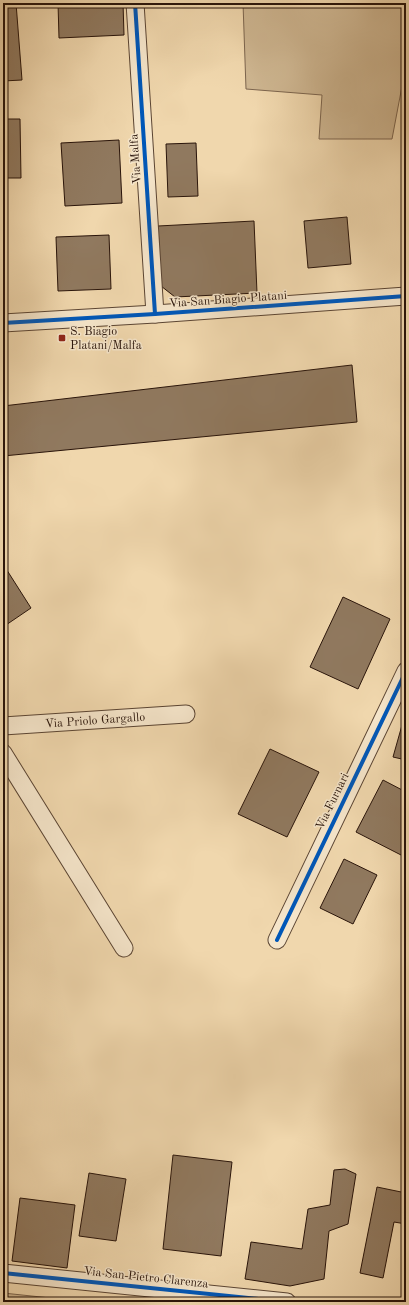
<svg xmlns="http://www.w3.org/2000/svg" width="409" height="1305" font-family="'Old Standard TT',serif">
  <style>
    .green { fill: #ceb691; stroke: #7c654e }
    .building { fill: #90795f; stroke: #29140a }
    .lines { fill: none; stroke-linecap: round; stroke-linejoin: round }
    .minor-casing { stroke: #5b4533; stroke-width: 19 }
    .minor { stroke: #f5e5ca; stroke-width: 17 }
    .cycleway-casing { stroke: #f5e5ca; stroke-width: 6 }
    .cycleway { stroke: #0057b8; stroke-width: 4 }
    .poi-dot { fill: #8f2418; stroke: #f5e5ca; stroke-width: 1.5 }
    .labels { text-anchor: middle; stroke-width: 3; stroke-linejoin: round; paint-order: stroke }
    .street-label { font-size: 12px; fill: #29140a; stroke: #f5e5ca }
    .poi-label { font-size: 12px; fill: #29140a; stroke: #f5e5ca; text-anchor: start }
  </style>
  <rect width="100%" height="100%" fill="#f0d7ad"/>
  <filter id="stains"><feTurbulence type="fractalNoise" baseFrequency=".005" numOctaves="4"/><feColorMatrix values="0 0 0 0 .2 0 0 0 0 .09 0 0 0 0 .02 0 0 0 .5 -.17"/></filter>
  <radialGradient id="worn" r=".72"><stop offset=".6" stop-color="#630" stop-opacity="0"/><stop offset="1" stop-color="#630" stop-opacity=".3"/></radialGradient>
  <!-- green -->
  <g class="green">
    <path d="M243,3H406V65L392,139H319L322,95L246,89Z"/>
    <path d="M3,1293L79,1301V1302H3Z"/>
  </g>
  <!-- building -->
  <g class="building">
    <path d="M3,3H16L22,80L3,81Z"/>
    <path d="M58,3H123L124,35L59,38Z"/>
    <path d="M3,119H20L21,178H3Z"/>
    <path d="M119,140L122,203L65,206L61,143Z"/>
    <path d="M196,143L198,196L168,197L166,144Z"/>
    <path d="M347,217L351,264L308,268L304,221Z"/>
    <path d="M254,221L257,293L175,297L161,286L158,226Z"/>
    <path d="M109,235L111,289L58,291L56,237Z"/>
    <path d="M352,365L357,422L3,456V406Z"/>
    <path d="M3,564L31,608L3,627Z"/>
    <path d="M343,597L390,619L358,689L310,667Z"/>
    <path d="M406,711V760L393,757Z"/>
    <path d="M270,749L319,772L287,837L238,814Z"/>
    <path d="M383,780L406,792V850L403,856L356,832Z"/>
    <path d="M344,859L377,875L353,924L320,908Z"/>
    <path d="M173,1155L232,1162L221,1256L163,1249Z"/>
    <path d="M345,1169L356,1174L348,1224L329,1231L324,1279L290,1286L245,1279L251,1242L302,1249L308,1209L330,1205L334,1170Z"/>
    <path d="M89,1173L126,1179L116,1241L79,1236Z"/>
    <path d="M377,1187L406,1193V1224L394,1222L383,1278L360,1273Z"/>
    <path d="M20,1198L75,1205L67,1268L12,1261Z"/>
  </g>
  <g class="lines">
    <!-- minor casing -->
    <g class="minor-casing">
      <g id="minor">
        <path d="M135,3L155,314"/>
        <path d="M3,323L155,314L406,296"/>
        <path d="M3,726L186,714"/>
        <path d="M3,753L124,948"/>
        <path d="M277,940L406,671"/>
        <path d="M3,1273L287,1302"/>
      </g>
    </g>
    <!-- minor -->
    <use href="#minor" class="minor"/>
    <!-- cycleway casing -->
    <g class="cycleway-casing">
      <g id="cycleway">
        <path d="M135,3L155,314"/>
        <path d="M3,323L155,314L406,296"/>
        <path d="M277,940L406,671"/>
        <path d="M3,1273L287,1302"/>
      </g>
    </g>
    <!-- cycleway -->
    <use href="#cycleway" class="cycleway"/>
  </g>
  <!-- markers -->
  <rect class="poi-dot" x="58" y="334" width="8" height="8" rx="2"/>
  <g class="labels">
    <!-- street labels -->
    <g class="street-label">
      <text transform="translate(135 159) rotate(-94)" y="4">Via Malfa</text>
      <text transform="translate(228 299) rotate(-4)" y="4">Via San Biagio Platani</text>
      <text transform="translate(95 720) rotate(-4)" y="4">Via Priolo Gargallo</text>
      <text transform="translate(332 801) rotate(-64)" y="4">Via Furnari</text>
      <text transform="translate(146 1277) rotate(6)" y="4">Via San Pietro Clarenza</text>
    </g>
    <!-- poi labels -->
    <g class="poi-label">
      <text x="70" y="335">S. Biagio<tspan x="70" dy="14">Platani/Malfa</tspan></text>
    </g>
  </g>
  <!-- margin -->
  <rect width="409" height="1305" fill="none" stroke="#f0d7ad" stroke-width="16"/>
  <rect x="4" y="4" width="401" height="1297" fill="none" stroke="#29140a" stroke-width="2"/>
  <rect x="8" y="8" width="393" height="1289" fill="none" stroke="#29140a"/>
  <rect width="100%" height="100%" filter="url(#stains)"/>
  <rect width="100%" height="100%" fill="url(#worn)"/>
</svg>
